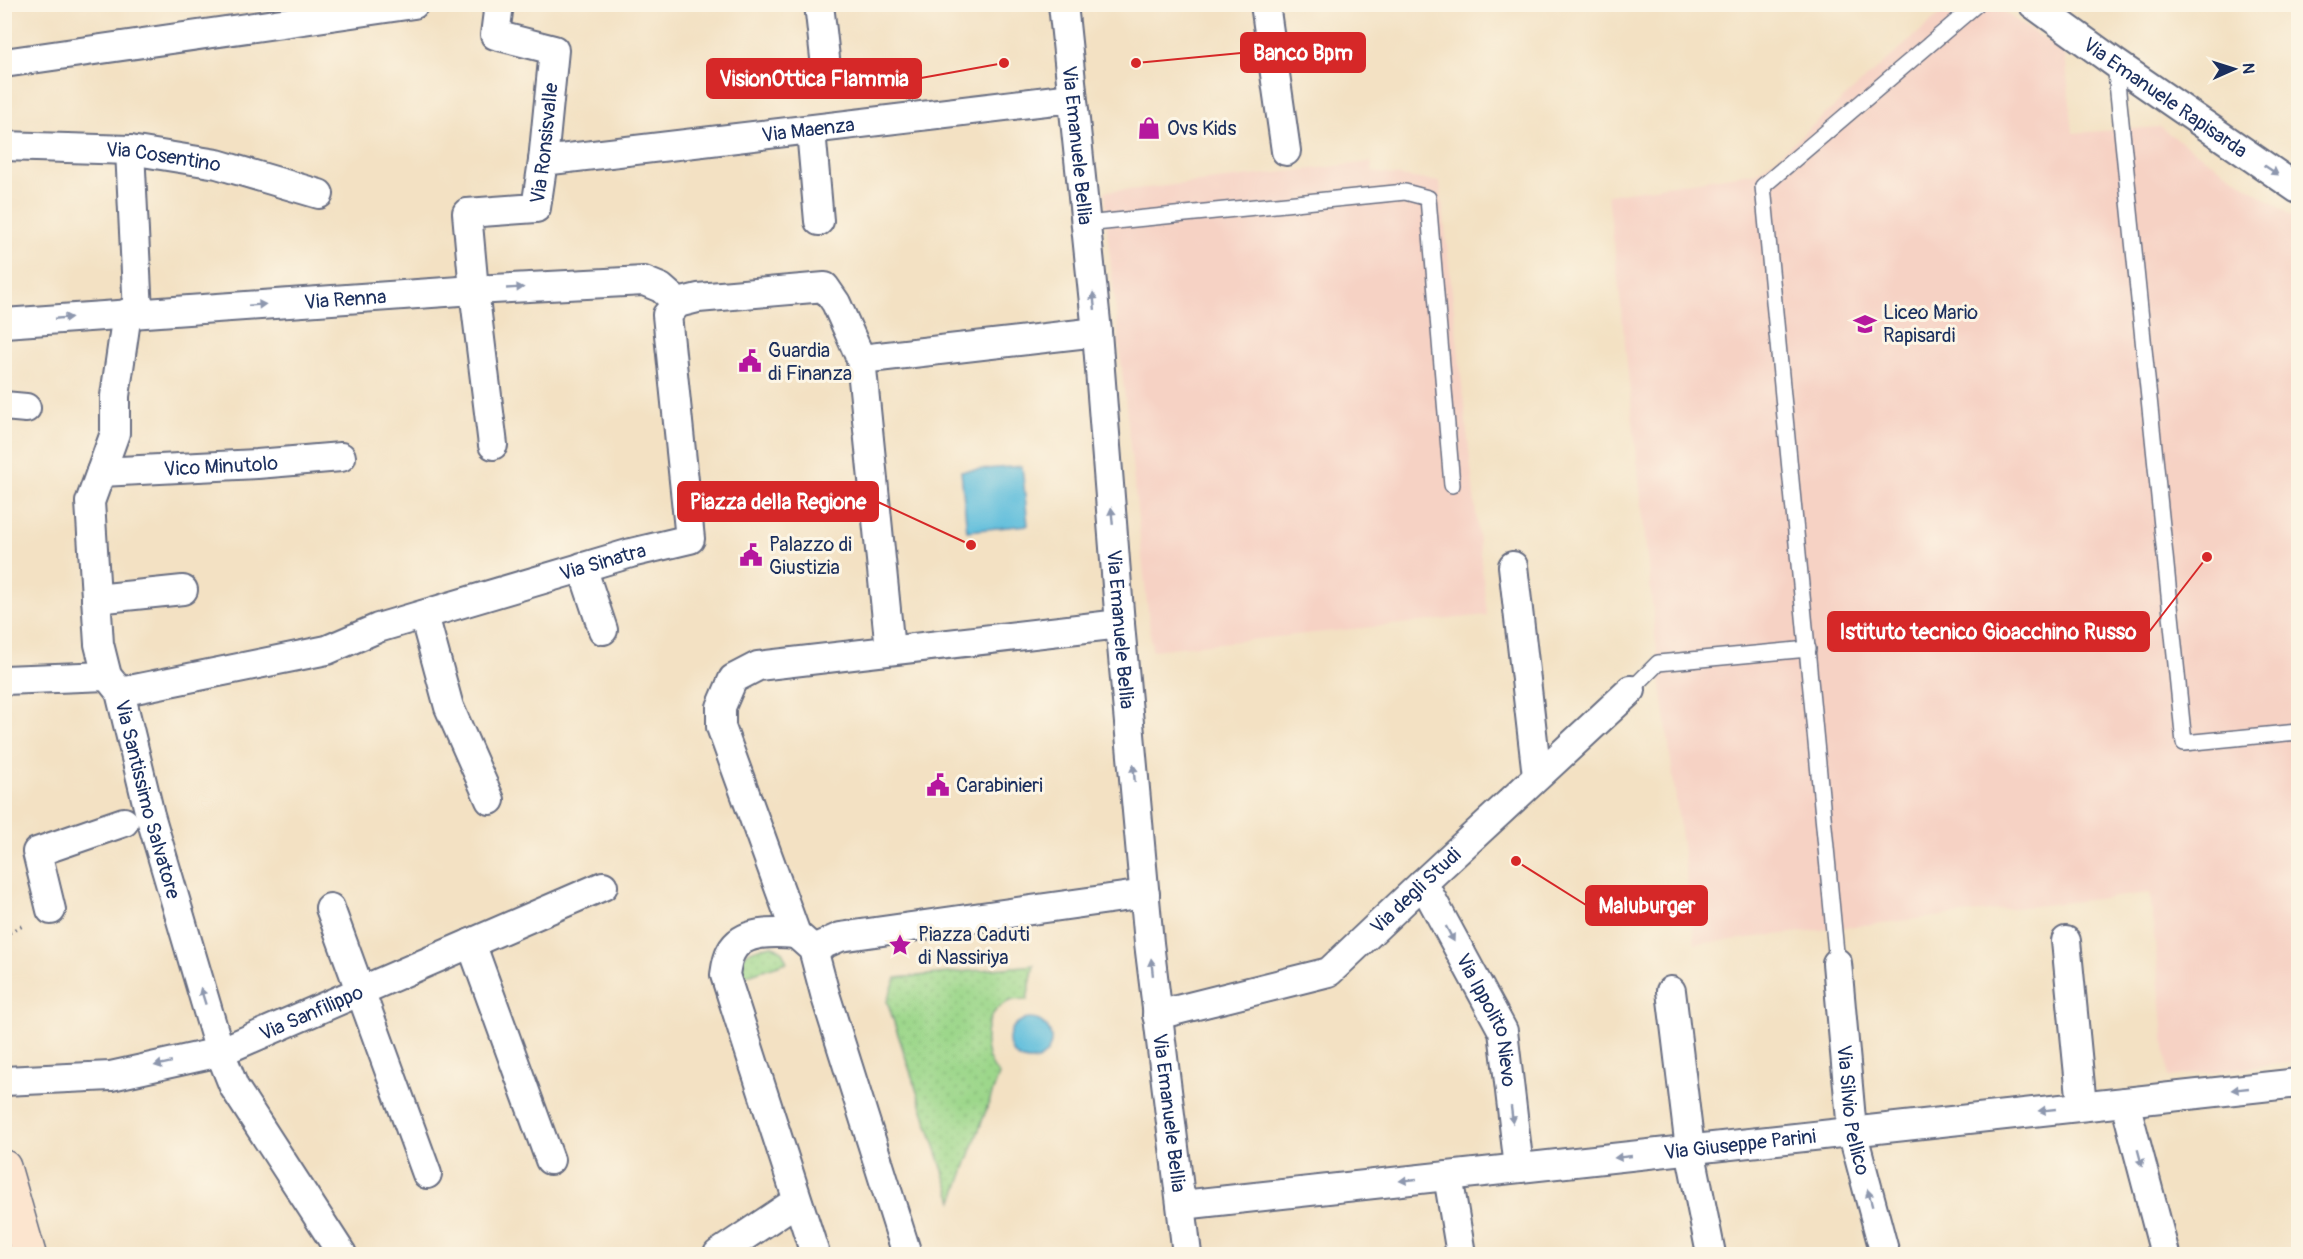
<svg xmlns="http://www.w3.org/2000/svg" width="2303" height="1259" font-family="Pangolin,sans-serif">
  <style>
    .built { fill: #f6d2c4 }
    .park { fill: url(#park-dots); stroke: #5c8374; stroke-width: 1.5 }
    .water { fill: #5dbddc; stroke: #3c769d; stroke-width: 1.5 }
    .lines { fill: none; stroke-linecap: round; stroke-linejoin: round }
    .lane-casing { stroke: #676d81; stroke-width: 18 }
    .street-casing { stroke: #676d81; stroke-width: 32 }
    .secondary-casing { stroke: #676d81; stroke-width: 36 }
    .path { stroke: #676d81; stroke-width: 4; stroke-dasharray: 1.5 4.5; stroke-linecap: butt }
    .lane { stroke: #fff; stroke-width: 15 }
    .street { stroke: #fff; stroke-width: 28 }
    .secondary { stroke: #fce5cf; stroke-width: 33 }
    .oneway { fill: #8d97ae }
    .labels { text-anchor: middle; stroke-width: 6; stroke-linejoin: round; paint-order: stroke }
    .street-label { font-size: 20px; fill: #1b2f5e; stroke: #fcf5e5 }
    .poi-label { font-size: 20px; fill: #1b2f5e; stroke: #fcf5e5; text-anchor: start }
    .leader { fill: none; stroke: #d62828; stroke-width: 2 }
    .callout-dot { fill: #d62828; stroke: #fcf5e5; stroke-width: 2 }
    .callout { fill: #d62828; stroke: #d62828; stroke-width: 2 }
    .callout-label { font-size: 21px; text-anchor: middle; font-weight: bold; fill: #fff }
  </style>
  <defs>
    <pattern id="park-dots" width="8" height="8" patternUnits="userSpaceOnUse" patternTransform="scale(1.5)"><rect width="8" height="8" fill="#9dd78b"/><path d="M2 2h.1M6 6h.1" fill="none" stroke="#87b97a" stroke-width="1.8" stroke-linecap="round"/></pattern>
  </defs>
  <rect width="100%" height="100%" fill="#fcf5e5"/>
  <filter id="ink" filterUnits="userSpaceOnUse"><feTurbulence type="fractalNoise" baseFrequency=".0167" numOctaves="2"/><feDisplacementMap in="SourceGraphic" scale="12" xChannelSelector="R" yChannelSelector="G"/><feConvolveMatrix kernelMatrix="1 2 1 2 8 2 1 2 1" color-interpolation-filters="sRGB"/></filter>
  <filter id="wash" filterUnits="userSpaceOnUse"><feTurbulence type="fractalNoise" baseFrequency=".008" numOctaves="4" result="noise"/><feDisplacementMap in="SourceGraphic" scale="24" xChannelSelector="R" yChannelSelector="G"/><feGaussianBlur stdDeviation="1.35" result="paint"/><feColorMatrix in="noise" values="0 0 0 0 0 0 0 0 0 0 0 0 0 0 0 0 0 1.4 0 .05"/><feComposite in="paint" operator="in"/></filter>
  <g filter="url(#wash)">
    <rect width="100%" height="100%" fill="#f3e1c3"/>
    <!-- built -->
    <g class="built">
      <path d="M1992,4L2065,53L2073,133L2159,127L2298,220V1062L2168,1077L2150,893L1695,944L1658,663L1621,306L1608,195L1757,172L1778,156L1950,5Z"/>
      <path d="M1371,162L1373,172L1440,182L1487,615L1152,650L1106,221L1105,191L1139,189Z"/>
    </g>
    <!-- park -->
    <g class="park">
      <path d="M772,945L782,951L787,962L742,977C736,952 752,949 772,945Z"/>
      <path d="M1034,965L1027,1000C985,994 974,1048 999,1075L953,1201L887,1001L896,978Z"/>
    </g>
    <!-- water -->
    <g class="water">
      <path d="M1022,466L1028,525L967,531L961,471Z"/>
      <circle cx="1030" cy="1040" r="21"/>
    </g>
  </g>
  <g filter="url(#ink)">
    <g class="lines">
      <!-- lane casing -->
      <g class="lane-casing">
        <g id="lane">
          <path d="M2115,63L2184,743L2298,732"/>
          <path d="M1085,224L1405,192L1428,198L1452,485"/>
          <path d="M1631,690L1658,663L1808,649"/>
          <path d="M1837,963L1763,186L1977,4"/>
        </g>
      </g>
      <!-- street casing -->
      <g class="street-casing">
        <g id="street">
          <path d="M819,4L826,67"/>
          <path id="s1" d="M1063,4L1097,332L1120,624L1149,943L1187,1254"/>
          <path d="M1265,4L1286,151"/>
          <path id="s2" d="M2033,4L2115,63L2298,189"/>
          <path d="M4,63L414,4"/>
          <path d="M811,130L819,221"/>
          <path id="s3" d="M4,146L130,150L217,164L319,194"/>
          <path d="M130,150L138,313"/>
          <path id="s4" d="M543,161L1072,98"/>
          <path id="s5" d="M127,313L115,396V433L90,502L99,644L107,676L120,692L150,815L220,1052L234,1087L342,1254"/>
          <path id="s6" d="M4,323L474,290L644,281L661,288L678,303"/>
          <path d="M861,359L890,650"/>
          <path d="M4,406L26,408"/>
          <path id="s7" d="M493,445L474,290L467,213L536,208L543,161L554,50L495,35L499,4"/>
          <path id="s8" d="M101,472L257,464L341,457"/>
          <path d="M1513,566L1537,776"/>
          <path d="M582,567L603,630"/>
          <path d="M96,599L183,590"/>
          <path d="M424,615L449,707L490,800"/>
          <path d="M4,680L107,676"/>
          <path id="s9" d="M120,692L327,650L378,628L631,553L690,539L667,315L678,303L698,298L825,287L836,303L861,359L1097,332"/>
          <path id="s10" d="M1423,883L1503,1031L1519,1168"/>
          <path d="M330,908L427,1174"/>
          <path d="M51,910L37,852L124,822"/>
          <path d="M796,934C775,932 742,930 731,952C727,959 726,968 725,975L815,1254"/>
          <path d="M2066,941L2082,1106"/>
          <path d="M471,943L550,1160"/>
          <path d="M813,949L840,937L1145,894"/>
          <path id="s11" d="M1837,963L1852,1131L1885,1254"/>
          <path d="M1671,991L1690,1149L1711,1254"/>
          <path id="s12" d="M1157,1015L1329,972L1423,883L1631,690"/>
          <path id="s13" d="M4,1081L111,1076L220,1052L603,886"/>
          <path d="M2125,1102L2165,1254"/>
          <path d="M1448,1176L1461,1254"/>
          <path id="s14" d="M1182,1205L2298,1083"/>
          <path d="M718,1254L797,1201"/>
          <path d="M907,1254L825,994L813,949L796,934L721,727V707L733,679L758,666L1120,624"/>
        </g>
      </g>
      <!-- secondary casing -->
      <g class="secondary-casing">
        <path id="secondary" d="M4,1167L29,1254"/>
      </g>
      <!-- path -->
      <path class="path" d="M4,935L22,926"/>
      <!-- lane -->
      <use href="#lane" class="lane"/>
      <!-- street -->
      <use href="#street" class="street"/>
      <!-- secondary -->
      <use href="#secondary" class="secondary"/>
    </g>
    <!-- one-way arrows -->
    <defs><path id="oneway-solid" d="M-6-.8H1V-3.2L6.5 0L1 3.2V.8H-6Z" transform="scale(1.5)"/></defs>
    <g class="oneway">
      <use href="#oneway-solid" transform="translate(2271 170) rotate(34)"/>
      <use href="#oneway-solid" transform="translate(515 288) rotate(-3)"/>
      <use href="#oneway-solid" transform="translate(1094 301) rotate(-96)"/>
      <use href="#oneway-solid" transform="translate(257 305) rotate(-4)"/>
      <use href="#oneway-solid" transform="translate(63 318) rotate(-5)"/>
      <use href="#oneway-solid" transform="translate(1112 516) rotate(-95)"/>
      <use href="#oneway-solid" transform="translate(1134 773) rotate(-95)"/>
      <use href="#oneway-solid" transform="translate(1450 934) rotate(62)"/>
      <use href="#oneway-solid" transform="translate(1152 967) rotate(-96)"/>
      <use href="#oneway-solid" transform="translate(203 996) rotate(-107)"/>
      <use href="#oneway-solid" transform="translate(163 1064) rotate(168)"/>
      <use href="#oneway-solid" transform="translate(2240 1089) rotate(174)"/>
      <use href="#oneway-solid" transform="translate(2047 1110) rotate(174)"/>
      <use href="#oneway-solid" transform="translate(1512 1115) rotate(83)"/>
      <use href="#oneway-solid" transform="translate(1623 1157) rotate(174)"/>
      <use href="#oneway-solid" transform="translate(2140 1158) rotate(75)"/>
      <use href="#oneway-solid" transform="translate(1408 1180) rotate(174)"/>
      <use href="#oneway-solid" transform="translate(1870 1198) rotate(-105)"/>
    </g>
  </g>
  <!-- icons -->
  <defs>
    <g id="shop-bare" transform="scale(1.8)"><path d="M-5-2.5h2.3a2.7 3.5 0 0 1 5.4 0H5L5.5 6h-11ZM-1.5-2.5h3a1.5 2.3 0 0 0-3 0Z" fill="#b5179e" stroke="#fcf5e5" stroke-width="2.5" paint-order="stroke"/></g>
    <g id="school-bare" transform="scale(1.8)"><path d="M0-5L7-2L0 1L-7-2ZM-4 1L0 2.5L4 1V4Q0 6-4 4Z" fill="#b5179e" stroke="#fcf5e5" stroke-width="2.5" paint-order="stroke"/></g>
    <g id="civic-bare" transform="scale(1.8)"><path d="M-.6-6.5H3V-4.5H.6V-3L4-1V1h2V6H-6V1h2V-1L-.6-3ZM-1.2 2.5V6h2.4V2.5Z" fill="#b5179e" stroke="#fcf5e5" stroke-width="2.5" paint-order="stroke"/></g>
    <g id="sight-bare" transform="scale(1.8)"><path d="M0-6L1.8-2.2L6-1.7L2.9 1.2L3.7 5.4L0 3.3L-3.7 5.4L-2.9 1.2L-6-1.7L-1.8-2.2Z" fill="#b5179e" stroke="#fcf5e5" stroke-width="2.5" paint-order="stroke"/></g>
  </defs>
  <g fill-rule="evenodd">
    <use href="#shop-bare" x="1149" y="128"/>
    <use href="#school-bare" x="1865" y="324"/>
    <use href="#civic-bare" x="750" y="361"/>
    <use href="#civic-bare" x="751" y="555"/>
    <use href="#civic-bare" x="938" y="785"/>
    <use href="#sight-bare" x="900" y="945"/>
  </g>
  <g class="labels">
    <!-- street labels -->
    <g class="street-label">
      <text dy="7" stroke="none"><textPath href="#s2" startOffset="162">Via Emanuele Rapisarda</textPath></text>
      <text dy="7" stroke="none"><textPath href="#s4" startOffset="267">Via Maenza</textPath></text>
      <text dy="7" stroke="none"><textPath href="#s7" startOffset="368">Via Ronsisvalle</textPath></text>
      <text dy="7" stroke="none"><textPath href="#s1" startOffset="142">Via Emanuele Bellia</textPath></text>
      <text dy="7" stroke="none"><textPath href="#s3" startOffset="160">Via Cosentino</textPath></text>
      <text dy="7" stroke="none"><textPath href="#s6" startOffset="342">Via Renna</textPath></text>
      <text dy="7" stroke="none"><textPath href="#s8" startOffset="120">Vico Minutolo</textPath></text>
      <text dy="7" stroke="none"><textPath href="#s9" startOffset="501">Via Sinatra</textPath></text>
      <text dy="7" stroke="none"><textPath href="#s1" startOffset="628">Via Emanuele Bellia</textPath></text>
      <text dy="7" stroke="none"><textPath href="#s5" startOffset="501">Via Santissimo Salvatore</textPath></text>
      <text dy="7" stroke="none"><textPath href="#s12" startOffset="296">Via degli Studi</textPath></text>
      <text dy="7" stroke="none"><textPath href="#s13" startOffset="318">Via Sanfilippo</textPath></text>
      <text dy="7" stroke="none"><textPath href="#s10" startOffset="153">Via Ippolito Nievo</textPath></text>
      <text dy="7" stroke="none"><textPath href="#s11" startOffset="148">Via Silvio Pellico</textPath></text>
      <text dy="7" stroke="none"><textPath href="#s1" startOffset="1114">Via Emanuele Bellia</textPath></text>
      <text dy="7" stroke="none"><textPath href="#s14" startOffset="561">Via Giuseppe Parini</textPath></text>
    </g>
    <!-- poi labels -->
    <g class="poi-label">
      <text x="1167" y="135">Ovs Kids</text>
      <text x="1883" y="319">Liceo Mario<tspan x="1883" dy="23">Rapisardi</tspan></text>
      <text x="768" y="357">Guardia<tspan x="768" dy="23">di Finanza</tspan></text>
      <text x="769" y="551">Palazzo di<tspan x="769" dy="23">Giustizia</tspan></text>
      <text x="956" y="792">Carabinieri</text>
      <text x="918" y="941">Piazza Caduti<tspan x="918" dy="23">di Nassiriya</tspan></text>
    </g>
  </g>
  <!-- callouts -->
  <path class="leader" d="M1136 63L1241 53M1004 63L921 78M971 545L878 502M2207 557L2149 632M1516 861L1586 905"/>
  <g class="callout-dot">
    <circle cx="1136" cy="63" r="6"/>
    <circle cx="1004" cy="63" r="6"/>
    <circle cx="971" cy="545" r="6"/>
    <circle cx="2207" cy="557" r="6"/>
    <circle cx="1516" cy="861" r="6"/>
  </g>
  <g class="callout">
    <rect x="1241" y="33" width="124" height="39" rx="6"/>
    <rect x="707" y="59" width="214" height="39" rx="6"/>
    <rect x="678" y="482" width="200" height="39" rx="6"/>
    <rect x="1828" y="612" width="321" height="39" rx="6"/>
    <rect x="1586" y="886" width="121" height="39" rx="6"/>
  </g>
  <g class="callout-label">
    <text x="1303" y="60">Banco Bpm</text>
    <text x="814" y="86">VisionOttica Flammia</text>
    <text x="778" y="509">Piazza della Regione</text>
    <text x="1988" y="639">Istituto tecnico Gioacchino Russo</text>
    <text x="1647" y="913">Maluburger</text>
  </g>
  <!-- margin -->
  <rect width="2303" height="1259" fill="none" stroke="#fcf5e5" stroke-width="24"/>
  <!-- north arrow -->
  <g transform="translate(2234 69) rotate(87)" stroke="#fcf5e5" stroke-width="4.5" paint-order="stroke">
  <path d="M0-4.5L10 22L0 15L-10 22Z" fill="#1b2f5e"/>
  <text y="-9" font-size="16" font-weight="bold" text-anchor="middle" fill="#1b2f5e">N</text>
  </g>
</svg>
